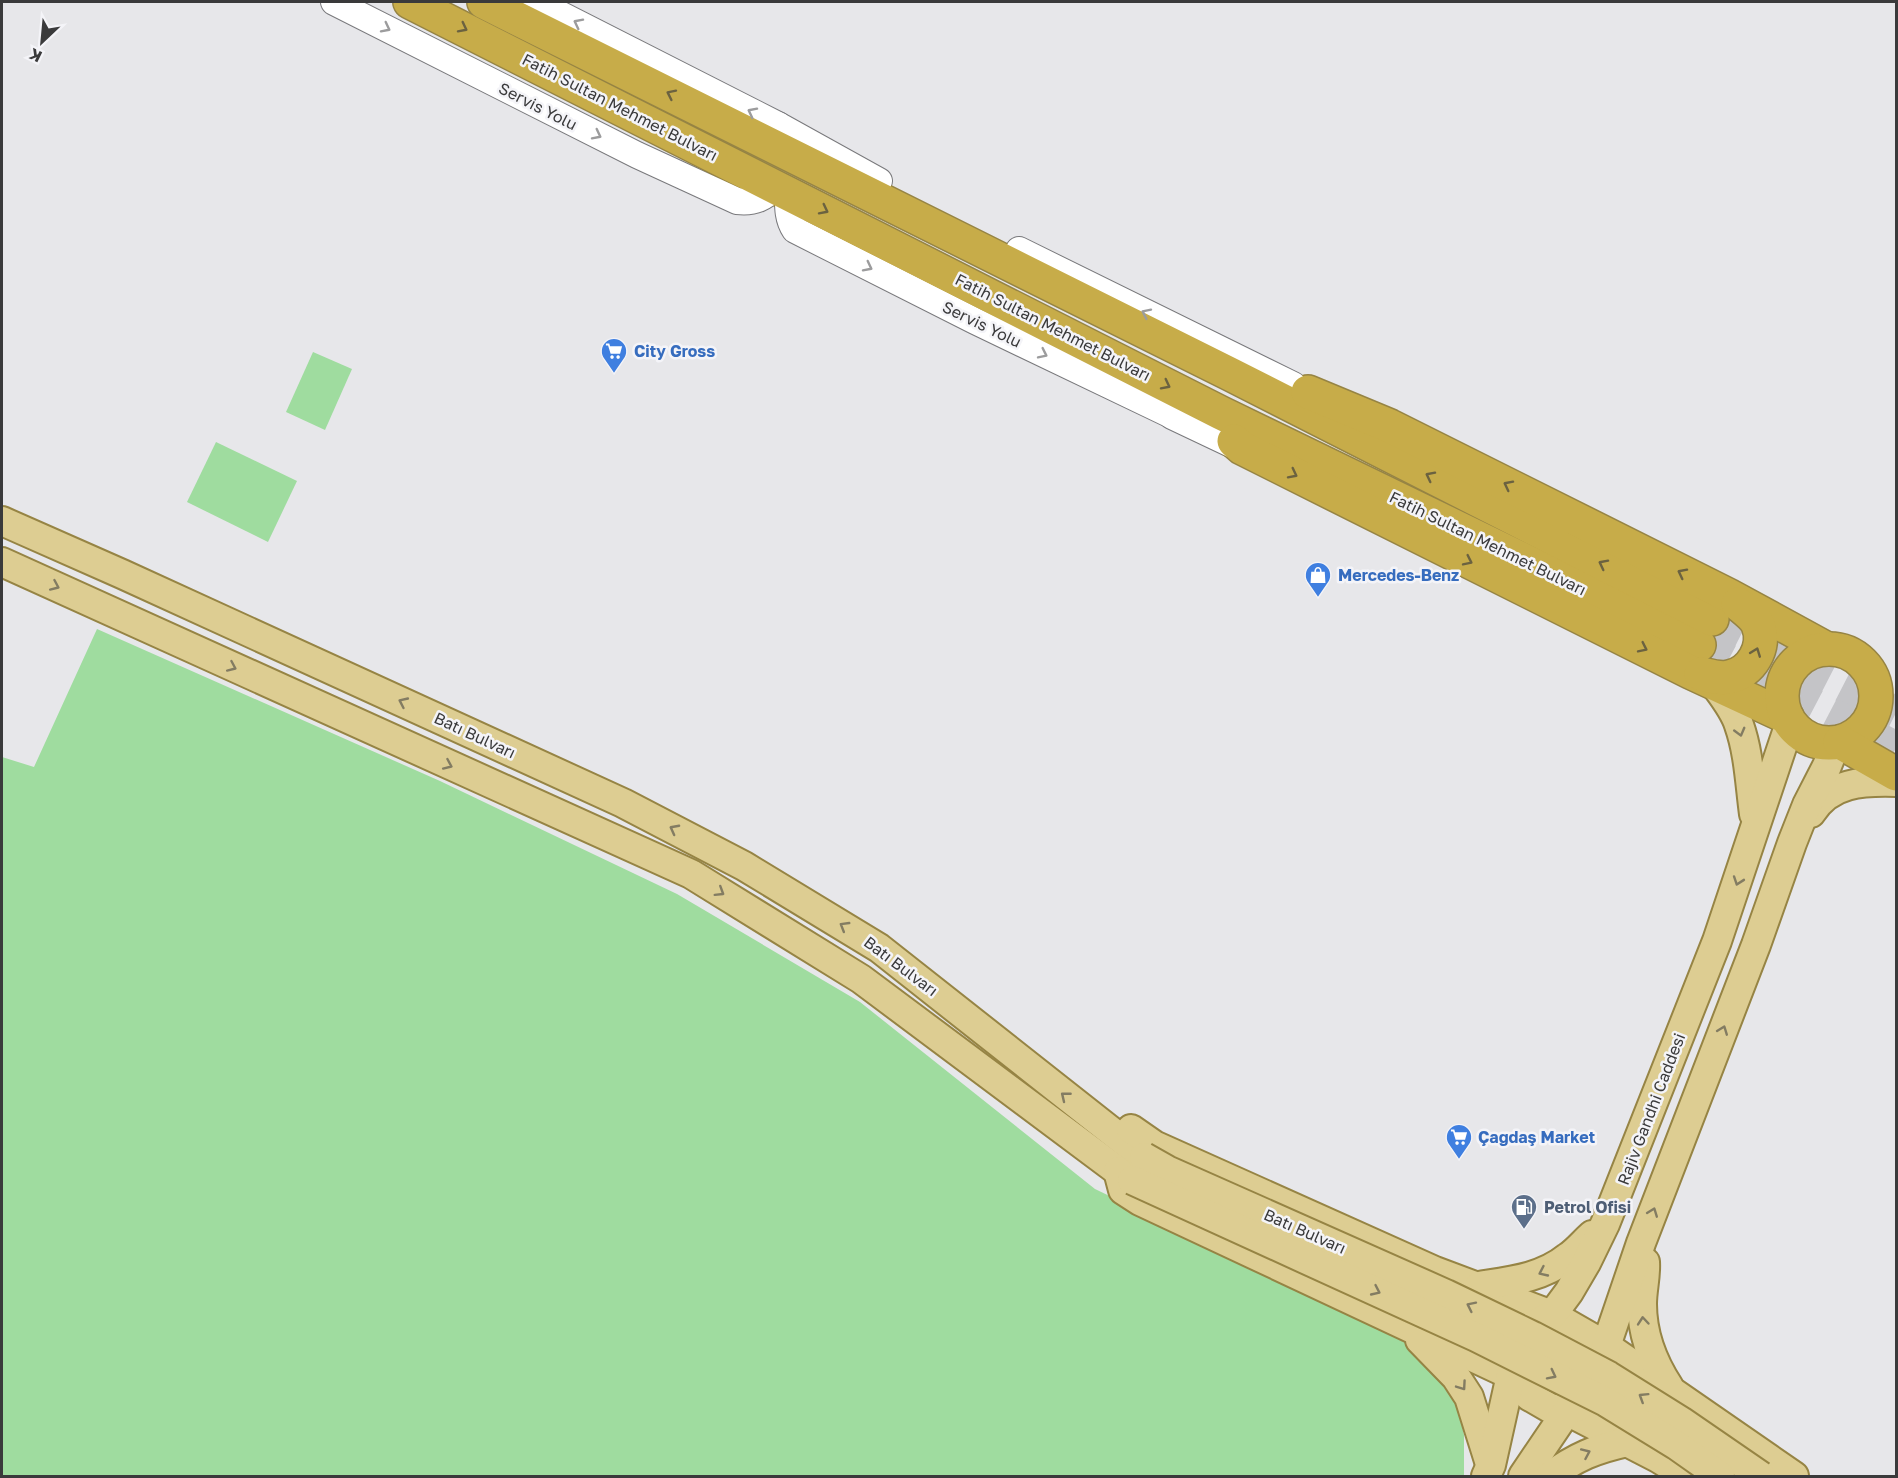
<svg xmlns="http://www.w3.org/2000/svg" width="1898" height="1478" font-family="'Golos Text',sans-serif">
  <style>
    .green { fill: #9fdc9f }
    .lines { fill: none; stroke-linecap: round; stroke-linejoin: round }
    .highway-tunnel { stroke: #c4c4c7; stroke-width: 33; stroke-dasharray: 33 16; stroke-linecap: butt }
    .secondary-casing { stroke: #79797c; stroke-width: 28 }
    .primary-casing { stroke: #968444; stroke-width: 32 }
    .highway-casing { stroke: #968444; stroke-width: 36 }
    .secondary { stroke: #fff; stroke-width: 26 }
    .primary { stroke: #ddcd92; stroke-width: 28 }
    .highway { stroke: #c7ac49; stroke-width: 33 }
    .primary-bridge-casing { stroke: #968444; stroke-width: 32; stroke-linecap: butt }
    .primary-bridge { stroke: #ddcd92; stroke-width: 28 }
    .oneway { stroke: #9c9c9d }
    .oneway2 { stroke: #6b6240 }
    .oneway3 { stroke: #837c62 }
    .labels { text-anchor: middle; stroke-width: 5; stroke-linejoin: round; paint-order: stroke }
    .street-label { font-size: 16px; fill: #3a3a3b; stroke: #f4f4f8 }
    .shop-label { font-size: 16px; font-weight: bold; fill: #366cbe; stroke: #f4f4f8; text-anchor: start }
    .service-label { font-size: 16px; font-weight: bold; fill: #4e5e75; stroke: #f4f4f8; text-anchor: start }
  </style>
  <rect width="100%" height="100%" fill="#e7e7ea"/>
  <!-- green -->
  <g class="green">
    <path d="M313,352L352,369L325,430L286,412Z"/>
    <path d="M216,442L297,481L268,542L187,502Z"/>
    <path d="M97,629L440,781L677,894L860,1002L1095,1189L1386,1329L1433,1364L1457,1403L1464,1435V1476H2V757L34,767Z"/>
  </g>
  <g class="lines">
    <!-- highway-tunnel -->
    <g class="highway-tunnel">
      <path d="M1712,619L1896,713"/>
      <path d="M1699,645L1896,748"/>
    </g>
    <!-- secondary casing -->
    <g class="secondary-casing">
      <g id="secondary">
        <path d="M334,2L637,155L737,201C755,203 764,198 777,186"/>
        <path d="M536,2L778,125L788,153"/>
        <path d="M778,125L879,181"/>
        <path d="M788,192C788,205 787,218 795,230L975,321L1169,414C1184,418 1195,415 1207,406"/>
        <path d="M1019,250L1293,385"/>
        <path d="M1172,416L1250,453"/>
      </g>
    </g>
    <!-- primary casing -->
    <g class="primary-casing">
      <g id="primary">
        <path d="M2,521L122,574L623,803L744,866L879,948L1144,1157"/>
        <path d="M2,562L691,874L861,979L1118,1171L1132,1180"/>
        <path d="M1712,681C1722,695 1734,709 1739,725C1749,753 1750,785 1754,814"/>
        <path d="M1811,813C1830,782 1863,781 1896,782"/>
        <path d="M1131,1129L1154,1145L1435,1271L1552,1315L1606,1346L1794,1476"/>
        <path d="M1118,1171L1123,1190L1140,1201L1511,1375L1529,1396L1550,1408L1567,1411L1658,1458L1687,1476"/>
        <path d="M1645,1262C1646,1276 1642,1290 1642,1304C1642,1334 1652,1361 1669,1387"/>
        <path d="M1479,1286C1511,1281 1542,1278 1568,1257C1577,1251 1584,1242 1592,1235"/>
        <path d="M1420,1340L1456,1377L1469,1397L1490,1464"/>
        <path d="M1486,1476L1491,1465L1511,1375L1523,1339L1532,1326L1552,1315L1569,1292L1586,1263L1605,1224L1717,941L1790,723"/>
        <path d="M1523,1476L1567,1411L1585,1404L1599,1382L1606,1346L1641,1243L1756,945L1792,843L1807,805L1827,766L1836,743"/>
        <path d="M1550,1476C1576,1457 1595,1449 1627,1442"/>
      </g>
    </g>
    <!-- highway casing -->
    <g class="highway-casing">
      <g id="highway">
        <path d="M410,2L1221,413L1699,645"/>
        <path d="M484,2L1230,374L1712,619"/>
        <path d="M1308,392L1390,426L1728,595L1827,649"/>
        <path d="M1234,441L1242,448L1690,672L1787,717"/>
        <circle cx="1829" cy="696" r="47"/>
        <path d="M1701,674C1710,676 1721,679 1729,677C1751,673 1767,647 1758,625C1755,617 1745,610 1738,604"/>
        <path d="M1840,742L1896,774"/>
      </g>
    </g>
    <!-- secondary -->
    <use href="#secondary" class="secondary"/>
    <!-- primary -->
    <use href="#primary" class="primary"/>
    <!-- highway -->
    <use href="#highway" class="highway"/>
    <!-- primary-bridge casing -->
    <g class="primary-bridge-casing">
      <g id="primary-bridge">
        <path d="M1144,1157L1167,1170L1446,1294L1533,1336L1609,1376L1681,1421L1761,1476"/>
        <path d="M1132,1180L1476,1337L1606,1402L1676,1445L1720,1476"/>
      </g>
    </g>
    <!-- primary-bridge -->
    <use href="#primary-bridge" class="primary-bridge"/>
  </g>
  <!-- one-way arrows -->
  <defs><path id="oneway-chevron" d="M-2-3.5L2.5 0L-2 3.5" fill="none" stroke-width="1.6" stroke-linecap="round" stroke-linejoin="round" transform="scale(1.5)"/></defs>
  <g class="oneway">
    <use href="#oneway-chevron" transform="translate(578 23) rotate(-153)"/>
    <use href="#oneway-chevron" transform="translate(386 28) rotate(27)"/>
    <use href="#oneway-chevron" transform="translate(752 112) rotate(-153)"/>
    <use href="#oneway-chevron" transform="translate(597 135) rotate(27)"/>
    <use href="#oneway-chevron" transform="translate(868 267) rotate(27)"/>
    <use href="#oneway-chevron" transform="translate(1146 313) rotate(-154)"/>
    <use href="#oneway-chevron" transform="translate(1043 354) rotate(26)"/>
  </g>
  <g class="oneway2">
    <use href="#oneway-chevron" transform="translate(463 28) rotate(27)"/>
    <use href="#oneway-chevron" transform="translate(671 94) rotate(-154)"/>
    <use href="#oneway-chevron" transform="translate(824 210) rotate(27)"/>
    <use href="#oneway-chevron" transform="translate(1166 385) rotate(27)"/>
    <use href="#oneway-chevron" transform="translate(1293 474) rotate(27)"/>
    <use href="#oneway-chevron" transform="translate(1430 476) rotate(-153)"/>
    <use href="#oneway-chevron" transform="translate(1508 485) rotate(-153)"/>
    <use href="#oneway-chevron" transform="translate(1468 561) rotate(26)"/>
    <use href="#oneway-chevron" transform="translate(1603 564) rotate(-153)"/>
    <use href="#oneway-chevron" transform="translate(1682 573) rotate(-153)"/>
    <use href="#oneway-chevron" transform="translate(1643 648) rotate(26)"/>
    <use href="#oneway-chevron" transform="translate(1756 652) rotate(-69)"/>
  </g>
  <g class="oneway3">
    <use href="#oneway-chevron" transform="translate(55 586) rotate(24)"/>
    <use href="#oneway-chevron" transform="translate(232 667) rotate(24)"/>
    <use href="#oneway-chevron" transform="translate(403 702) rotate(-155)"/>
    <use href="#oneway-chevron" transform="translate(1740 732) rotate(75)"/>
    <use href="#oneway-chevron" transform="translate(448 765) rotate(24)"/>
    <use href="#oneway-chevron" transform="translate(674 829) rotate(-152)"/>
    <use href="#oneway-chevron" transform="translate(1738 881) rotate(109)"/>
    <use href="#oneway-chevron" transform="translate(720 892) rotate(32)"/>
    <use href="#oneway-chevron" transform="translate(844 926) rotate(-149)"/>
    <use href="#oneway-chevron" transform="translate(1723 1030) rotate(-69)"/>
    <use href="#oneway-chevron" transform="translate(1065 1096) rotate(-141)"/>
    <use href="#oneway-chevron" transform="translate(1653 1212) rotate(-69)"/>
    <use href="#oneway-chevron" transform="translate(1543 1272) rotate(155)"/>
    <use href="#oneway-chevron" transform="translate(1376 1291) rotate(25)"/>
    <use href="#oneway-chevron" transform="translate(1471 1306) rotate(-154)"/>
    <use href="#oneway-chevron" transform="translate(1643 1321) rotate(-95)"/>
    <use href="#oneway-chevron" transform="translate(1552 1375) rotate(27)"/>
    <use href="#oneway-chevron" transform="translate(1462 1386) rotate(55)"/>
    <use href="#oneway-chevron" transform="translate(1643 1397) rotate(-148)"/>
    <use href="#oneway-chevron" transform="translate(1586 1453) rotate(-24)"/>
  </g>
  <!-- icons -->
  <defs>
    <g id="supermarket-pin" transform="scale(1.35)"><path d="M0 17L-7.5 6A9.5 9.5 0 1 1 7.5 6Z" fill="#3f7fe0" stroke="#f4f4f8"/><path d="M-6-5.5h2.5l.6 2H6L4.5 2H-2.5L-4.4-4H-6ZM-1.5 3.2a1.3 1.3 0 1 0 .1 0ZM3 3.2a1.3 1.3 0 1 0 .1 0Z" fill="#fff"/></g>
    <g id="shop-pin" transform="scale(1.35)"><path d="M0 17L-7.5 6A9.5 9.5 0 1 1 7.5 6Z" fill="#3f7fe0" stroke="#f4f4f8"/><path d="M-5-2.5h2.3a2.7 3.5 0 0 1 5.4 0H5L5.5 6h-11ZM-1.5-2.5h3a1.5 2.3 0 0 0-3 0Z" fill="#fff"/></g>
    <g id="fuel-pin" transform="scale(1.35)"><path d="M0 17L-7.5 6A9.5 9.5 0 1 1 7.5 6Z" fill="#5c6f8a" stroke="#f4f4f8"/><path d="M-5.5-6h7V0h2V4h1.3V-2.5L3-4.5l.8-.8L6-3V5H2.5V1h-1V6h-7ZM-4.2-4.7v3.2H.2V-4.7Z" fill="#fff"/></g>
  </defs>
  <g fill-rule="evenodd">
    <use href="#supermarket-pin" x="614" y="351"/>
    <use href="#shop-pin" x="1318" y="575"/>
    <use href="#supermarket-pin" x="1459" y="1137"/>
    <use href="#fuel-pin" x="1524" y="1207"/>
  </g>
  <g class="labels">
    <!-- street labels -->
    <g class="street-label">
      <text transform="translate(538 106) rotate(27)" y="6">Servis Yolu</text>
      <text transform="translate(620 107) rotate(27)" y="6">Fatih Sultan Mehmet Bulvarı</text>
      <text transform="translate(982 324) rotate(26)" y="6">Servis Yolu</text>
      <text transform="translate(1053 327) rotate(27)" y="6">Fatih Sultan Mehmet Bulvarı</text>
      <text transform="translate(1488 543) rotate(26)" y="6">Fatih Sultan Mehmet Bulvarı</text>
      <text transform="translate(475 735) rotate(25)" y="6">Batı Bulvarı</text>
      <text transform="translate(901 966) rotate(37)" y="6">Batı Bulvarı</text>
      <text transform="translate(1651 1109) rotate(-69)" y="6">Rajiv Gandhi Caddesi</text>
      <text transform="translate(1305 1231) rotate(24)" y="6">Batı Bulvarı</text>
    </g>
    <!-- shop labels -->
    <g class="shop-label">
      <text x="634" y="357">City Gross</text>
      <text x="1338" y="581">Mercedes-Benz</text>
      <text x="1478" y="1143">Çağdaş Market</text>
    </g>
    <!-- service labels -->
    <g class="service-label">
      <text x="1544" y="1213">Petrol Ofisi</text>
    </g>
  </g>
  <!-- border -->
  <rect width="1898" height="1478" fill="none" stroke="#3a3a3b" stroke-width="6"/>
  <!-- north arrow -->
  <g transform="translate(42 42) rotate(206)" stroke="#f4f4f8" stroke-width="4.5" paint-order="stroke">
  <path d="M0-4.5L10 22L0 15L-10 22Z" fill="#3a3a3b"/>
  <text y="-9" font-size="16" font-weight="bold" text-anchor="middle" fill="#3a3a3b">K</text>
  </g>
</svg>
